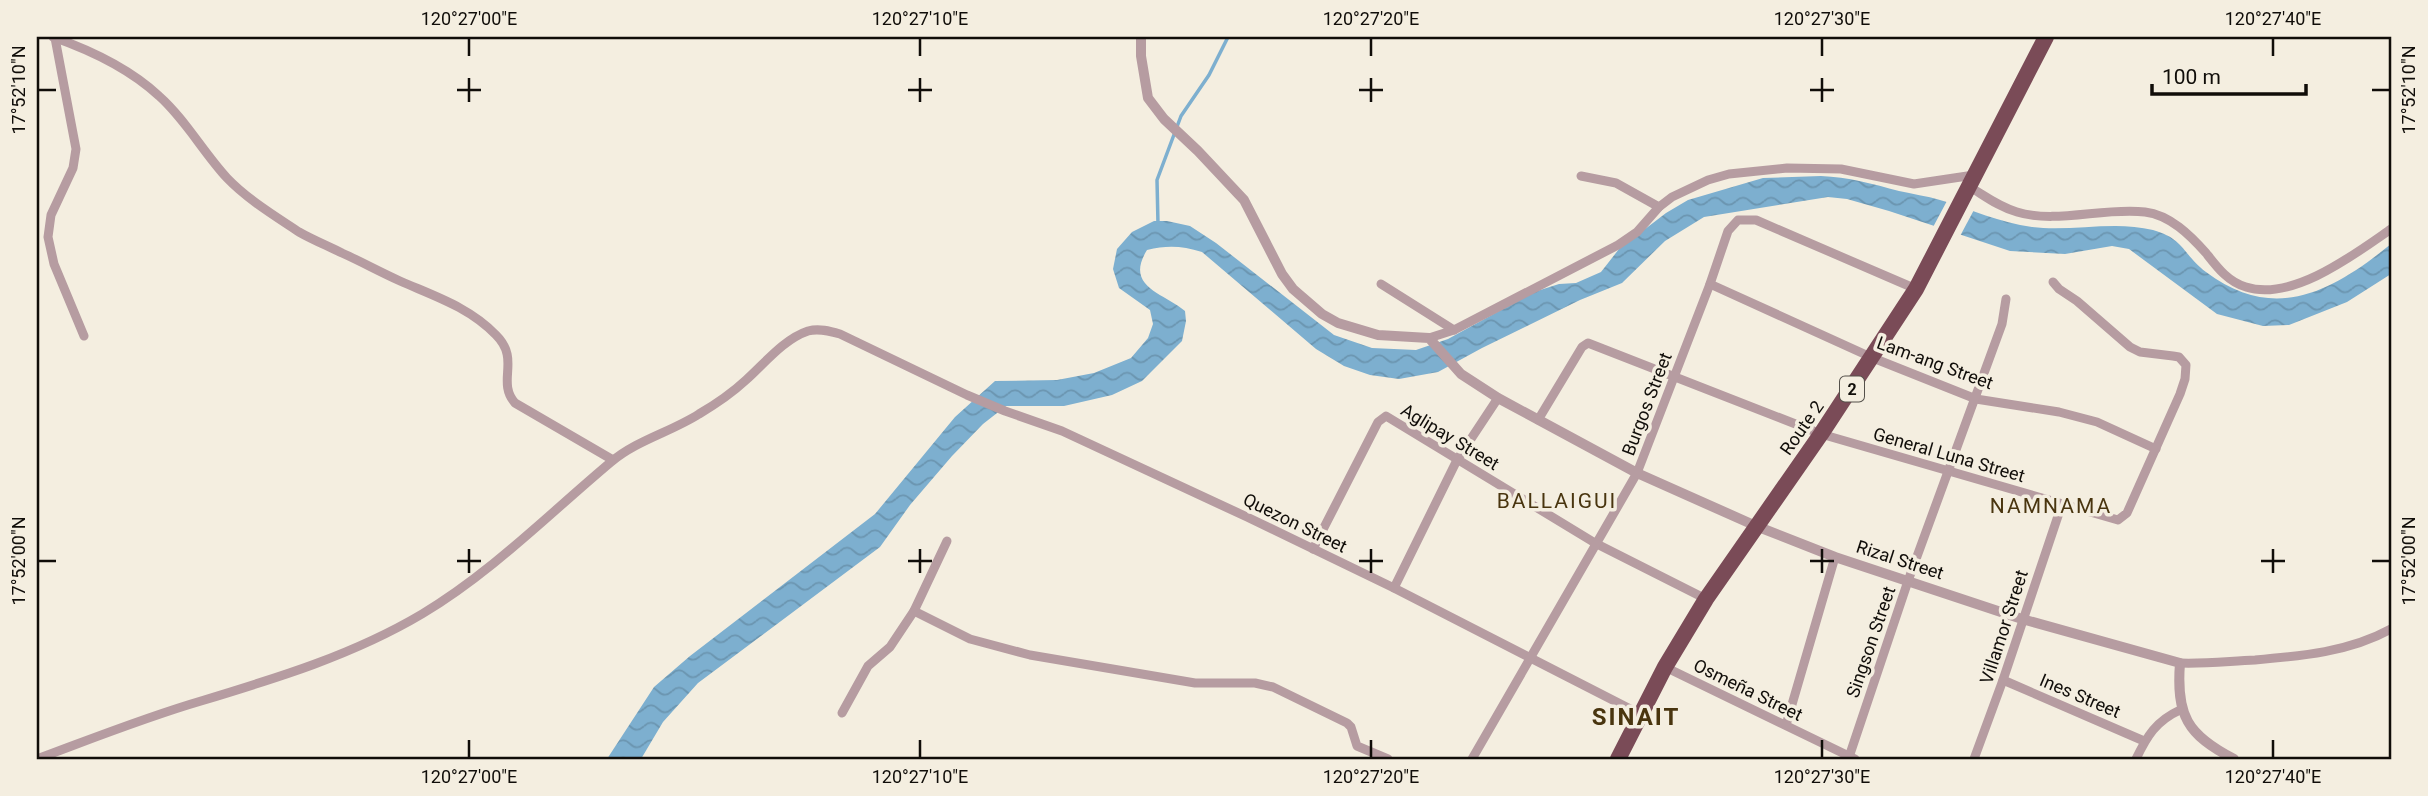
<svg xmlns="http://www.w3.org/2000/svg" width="2428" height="796" font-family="Roboto,sans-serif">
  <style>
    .water { fill: url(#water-waves) }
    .pier { fill: #f4eee0 }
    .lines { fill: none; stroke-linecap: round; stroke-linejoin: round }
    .stream { stroke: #7dafcf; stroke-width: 3.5 }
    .minor { stroke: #b69ca1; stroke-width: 9 }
    .tertiary { stroke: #b69ca1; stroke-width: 10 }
    .trunk { stroke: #7a4b57; stroke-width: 16 }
    .ticks { fill: none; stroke: #100d09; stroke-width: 2.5 }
    .labels { text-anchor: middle; stroke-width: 7; stroke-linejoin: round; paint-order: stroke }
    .shield { fill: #f4eee0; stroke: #54504a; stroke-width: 2 }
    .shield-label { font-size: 16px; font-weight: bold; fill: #100d09 }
    .street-label { font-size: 18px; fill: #100d09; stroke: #f4eee0 }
    .quarter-label { font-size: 21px; letter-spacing: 2px; fill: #49350f; stroke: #f4eee0 }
    .district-label { font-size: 24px; font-weight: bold; letter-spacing: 2px; fill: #49350f; stroke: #f4eee0 }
    .neatline { fill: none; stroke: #100d09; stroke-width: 2.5 }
    .ticks-label { font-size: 18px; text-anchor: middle; fill: #100d09 }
  </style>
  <defs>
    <pattern id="water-waves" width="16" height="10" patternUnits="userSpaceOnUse" patternTransform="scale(1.75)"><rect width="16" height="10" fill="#7dafcf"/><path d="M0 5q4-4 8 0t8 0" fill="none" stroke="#6b95b0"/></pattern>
  </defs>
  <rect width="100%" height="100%" fill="#f4eee0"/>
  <!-- water -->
  <path class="water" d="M1821,176C1848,177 1873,184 1899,191C1912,194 1927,196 1940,200C1971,209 2000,223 2032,227C2072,232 2114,220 2153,230C2185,239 2183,255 2206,272C2275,324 2333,291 2391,244V274L2347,302L2289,325L2263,326L2217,314L2129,249L2112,246L2065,254L2010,251L1889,211L1847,199L1828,197L1704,217L1665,241L1622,283L1580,300L1482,348L1438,372L1399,379L1370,375L1344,366L1316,349L1202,252C1182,246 1168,245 1147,250C1124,287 1164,293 1185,311L1186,321L1182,341L1142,381L1112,395L1064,406H1006L983,424L952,456L910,505L880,547L698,683L663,722L641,759H607L654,687L690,656L875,514L955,417L995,381L1057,380L1094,373L1131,358L1148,338L1153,324L1150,310L1119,288L1113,269L1117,249L1132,232L1154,221H1167L1190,226L1216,243L1334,335L1372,348L1416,350L1448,339L1534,292L1559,284L1576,283L1601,272L1619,249L1666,213L1688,200L1763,178Z"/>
  <!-- pier -->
  <path class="pier" d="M1948,199L1975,208L1959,238L1932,229Z"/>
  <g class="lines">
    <!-- stream -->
    <path class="stream" d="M1158,224L1157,180L1181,116L1209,75L1228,37"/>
    <!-- minor -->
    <g class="minor">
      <path d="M53,37C90,50 130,69 159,96C185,119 203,152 227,178C247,199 275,216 299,232C313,240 328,246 342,253C362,262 380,272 400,281C434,296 469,307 496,335C521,360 496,381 515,403L613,460"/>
      <path d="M55,38L76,149L73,168L51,215L48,237L54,264L84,336"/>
      <path d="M1581,176L1616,183L1659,207"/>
      <path d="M1970,187C1985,196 1999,207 2017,212C2056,224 2104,207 2145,212C2170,215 2190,235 2206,253C2217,267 2228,282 2246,287C2292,302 2355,254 2391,229"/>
      <path d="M1381,284L1454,330"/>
      <path d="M1710,284L1873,358L1976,399L2059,412L2097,422L2156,449"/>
      <path d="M1429,338L1454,330L1618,245L1637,232L1659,207L1672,197L1708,180L1729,174L1787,168L1841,169L1914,184L1974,175"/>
      <path d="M1538,420L1582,347L1588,343L1821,434L2118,520L2127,513L2180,394L2185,379L2186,365L2179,357L2173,356L2140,352L2130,347L2077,301L2059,289L2053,282"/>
      <path d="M1313,549L1378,422L1386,416L1595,543L1706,599"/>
      <path d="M1394,588L1457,460L1498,398"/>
      <path d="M914,611L970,639L1030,655L1195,683H1255L1273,687L1347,723L1351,727L1357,746L1388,759"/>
      <path d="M2180,663C2205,664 2230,661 2255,660C2302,656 2349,652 2391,629"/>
      <path d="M1665,667L1855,759"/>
      <path d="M2003,680L2144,741"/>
      <path d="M842,713L868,666L890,647L914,611L947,541"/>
      <path d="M1786,725L1835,557"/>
      <path d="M1849,757L1908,581L2002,324L2006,299"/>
      <path d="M37,759C91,739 146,717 201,701C277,678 353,655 422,614C491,573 550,513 611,462C637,440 671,432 699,414C716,404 732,393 746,380C765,363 784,339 808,331C819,328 830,331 840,334L967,395L1005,411L1062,431L1247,517L1394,588L1640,714"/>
      <path d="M1472,759L1637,473L1710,284L1728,231L1738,220H1756L1916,289"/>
      <path d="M1974,759L2003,680L2062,504"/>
      <path d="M2136,759C2147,736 2156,721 2180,710"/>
    </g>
    <!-- tertiary -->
    <path class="tertiary" d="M1141,37V56L1148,98L1164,119L1198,151L1244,200L1282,274L1293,289L1322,314L1338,323L1378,335L1429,338L1461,374L1498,398L1637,473L1756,526L1835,557L2022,619L2180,663C2176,715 2187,735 2234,759"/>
    <!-- trunk -->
    <path class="trunk" d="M1618,759L1665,667L1706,599L1821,434L1916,289L2046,37"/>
  </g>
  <!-- ticks -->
  <path class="ticks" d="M469,38V56M920,38V56M1371,38V56M1822,38V56M2273,38V56M469,78V102M920,78V102M1371,78V102M1822,78V102M38,90H56M457,90H481M908,90H932M1359,90H1383M1810,90H1834M2372,90H2390M469,549V573M920,549V573M1371,549V573M1822,549V573M2273,549V573M38,561H56M457,561H481M908,561H932M1359,561H1383M1810,561H1834M2261,561H2285M2372,561H2390M469,740V758M920,740V758M1371,740V758M1822,740V758M2273,740V758"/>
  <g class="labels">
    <!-- shield labels -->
    <rect class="shield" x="1840" y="376.5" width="24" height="25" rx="5"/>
    <g class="shield-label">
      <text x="1852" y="395">2</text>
    </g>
    <!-- street labels -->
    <g class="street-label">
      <text transform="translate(1935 363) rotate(20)" y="6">Lam-ang Street</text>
      <text transform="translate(1647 404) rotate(-69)" y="6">Burgos Street</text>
      <text transform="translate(1802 428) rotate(-55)" y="6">Route 2</text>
      <text transform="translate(1450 437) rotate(31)" y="6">Aglipay Street</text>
      <text transform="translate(1949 455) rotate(16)" y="6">General Luna Street</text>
      <text transform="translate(1295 523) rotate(26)" y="6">Quezon Street</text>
      <text transform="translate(1900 560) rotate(18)" y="6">Rizal Street</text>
      <text transform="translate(2004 627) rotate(-72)" y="6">Villamor Street</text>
      <text transform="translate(1871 642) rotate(-71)" y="6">Singson Street</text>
      <text transform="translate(1748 690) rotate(26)" y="6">Osmeña Street</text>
      <text transform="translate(2080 696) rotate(23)" y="6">Ines Street</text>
    </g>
    <!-- quarter labels -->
    <g class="quarter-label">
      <text x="1557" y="508">BALLAIGUI</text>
      <text x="2051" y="513">NAMNAMA</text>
    </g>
    <!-- district labels -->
    <g class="district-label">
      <text x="1636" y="725">SINAIT</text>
    </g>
  </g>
  <!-- border -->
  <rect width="2428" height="796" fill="none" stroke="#f4eee0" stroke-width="77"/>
  <!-- scale -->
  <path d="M2152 84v10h154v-10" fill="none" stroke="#100d09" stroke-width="3.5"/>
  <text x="2162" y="84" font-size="21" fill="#100d09" stroke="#f4eee0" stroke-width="5" paint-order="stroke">100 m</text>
  <rect x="38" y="38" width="2352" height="720" class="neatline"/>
  <g class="ticks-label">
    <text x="469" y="25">120°27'00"E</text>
    <text x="920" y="25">120°27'10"E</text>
    <text x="1371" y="25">120°27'20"E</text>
    <text x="1822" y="25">120°27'30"E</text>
    <text x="2273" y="25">120°27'40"E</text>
    <text transform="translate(19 90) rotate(-90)" y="6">17°52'10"N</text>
    <text transform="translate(2409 90) rotate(-90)" y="6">17°52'10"N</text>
    <text transform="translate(19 561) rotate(-90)" y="6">17°52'00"N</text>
    <text transform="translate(2409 561) rotate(-90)" y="6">17°52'00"N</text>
    <text x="469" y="783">120°27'00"E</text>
    <text x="920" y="783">120°27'10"E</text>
    <text x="1371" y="783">120°27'20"E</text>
    <text x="1822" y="783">120°27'30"E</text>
    <text x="2273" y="783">120°27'40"E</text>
  </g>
</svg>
